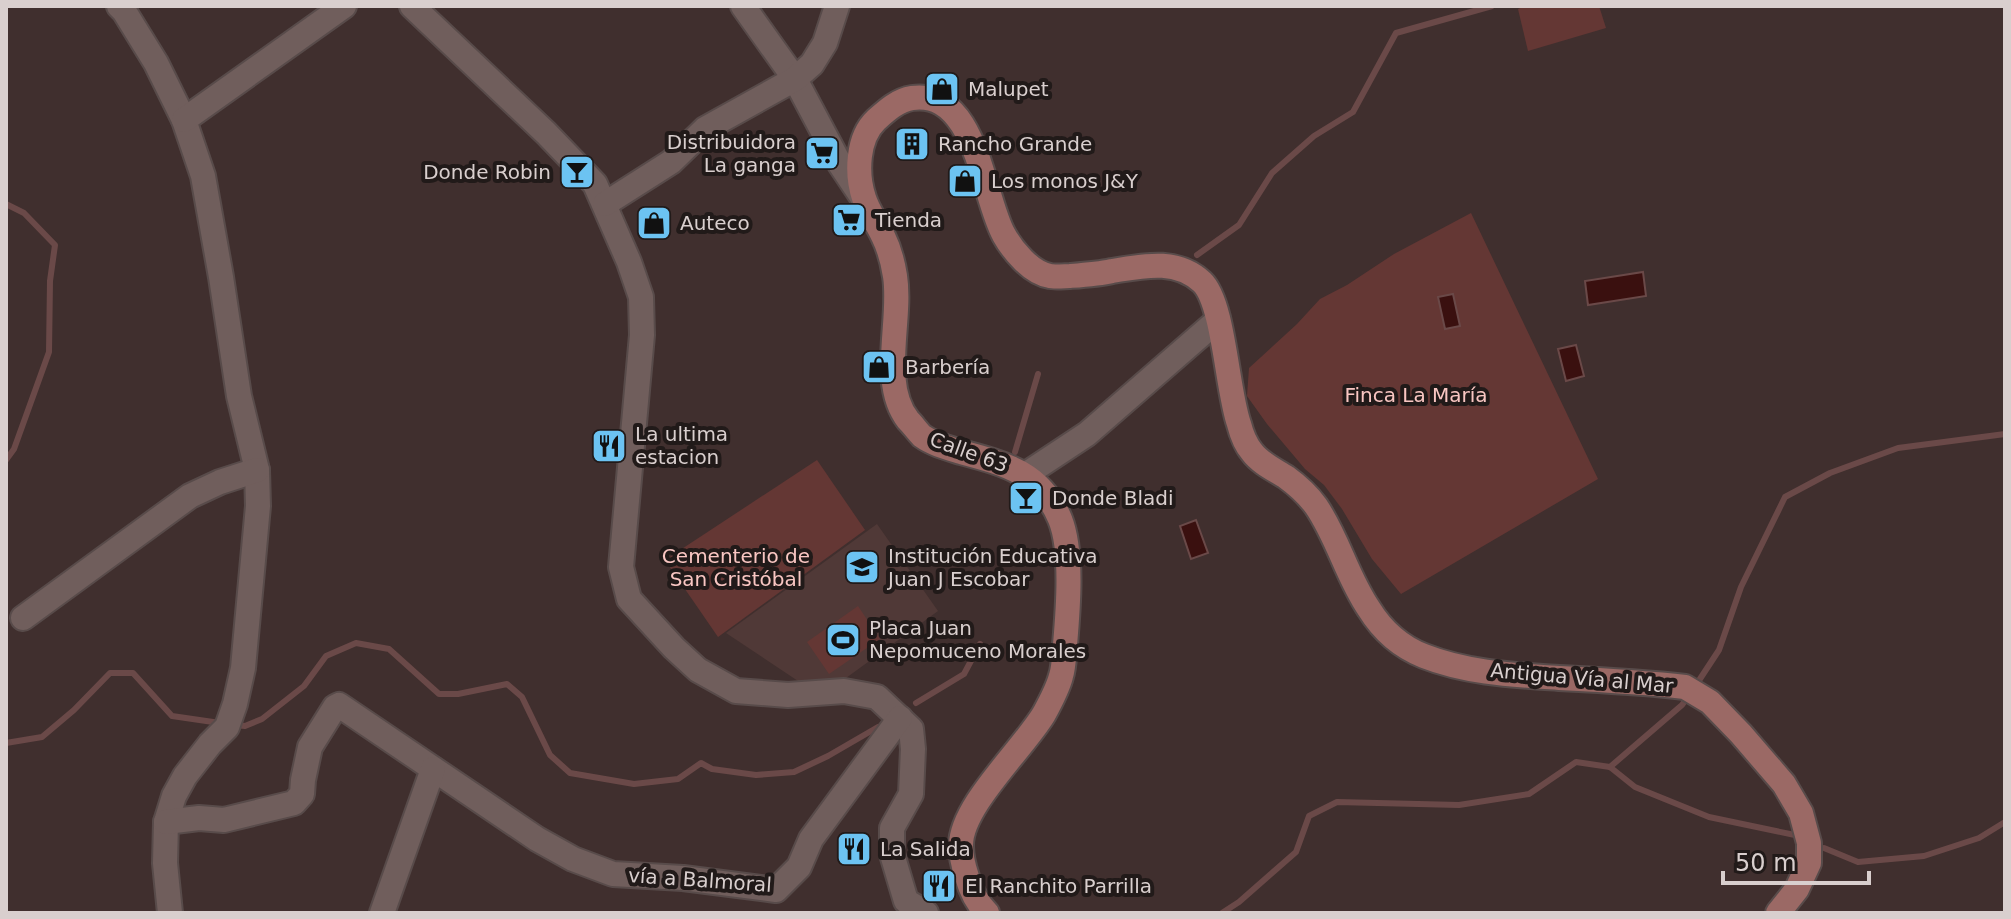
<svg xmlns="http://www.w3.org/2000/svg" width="2011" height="919" font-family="'DejaVu Sans',sans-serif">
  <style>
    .built { fill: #503937 }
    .green { fill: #643734 }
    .water { fill: #3a100f; stroke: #6a4948; stroke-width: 2 }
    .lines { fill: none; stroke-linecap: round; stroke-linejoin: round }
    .stream { stroke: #6a4948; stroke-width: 6 }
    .minor-casing { stroke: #584b4a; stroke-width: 28 }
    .major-casing { stroke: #584b4a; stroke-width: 28 }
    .minor { stroke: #705e5c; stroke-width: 24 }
    .major { stroke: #9b6965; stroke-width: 24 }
    .labels { text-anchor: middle; stroke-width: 8; stroke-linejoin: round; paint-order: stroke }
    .poi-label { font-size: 20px; fill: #d9cfce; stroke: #211a19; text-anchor: start }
    .park-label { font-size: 20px; fill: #f9c6c2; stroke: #211a19 }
    .street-label { font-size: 20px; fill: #d9cfce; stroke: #211a19 }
  </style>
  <rect width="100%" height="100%" fill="#402f2e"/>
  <!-- built -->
  <path class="built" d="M877,524L938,611L846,678L801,683L726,633Z"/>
  <!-- green -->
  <g class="green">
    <path d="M1525,6H1599L1606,28L1528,51L1518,9Z"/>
    <path d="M1471,213L1598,479L1401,594L1372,559L1342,509L1324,485L1305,469L1267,424L1247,396L1249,368L1297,324L1320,299L1347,285L1394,254Z"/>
    <path d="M817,460L865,530L718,637L665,560Z"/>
    <path d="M858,606L880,639L829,674L807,642Z"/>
  </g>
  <!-- water -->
  <g class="water">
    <path d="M1643,272L1646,296L1588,305L1585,281Z"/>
    <path d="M1453,294L1460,326L1445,329L1438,297Z"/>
    <path d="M1576,345L1584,376L1566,381L1558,349Z"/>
    <path d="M1196,520L1208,553L1191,559L1180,526Z"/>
  </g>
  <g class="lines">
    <!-- stream -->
    <g class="stream">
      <path d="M6,204L24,213L55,245L50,281L49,352L14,449L6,460"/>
      <path d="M1197,255L1239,225L1272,173L1314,136L1353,112L1396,33L1492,6"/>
      <path d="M1015,452L1038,374"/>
      <path d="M1696,685L1719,650L1741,587L1785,497L1830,473L1898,448L2005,434"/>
      <path d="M916,703L964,674L980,644"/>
      <path d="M235,725L245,726L262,719L304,686L326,656L356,643L389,649L439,694H458L507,684L522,697L550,755L570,773L634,784L678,779L701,763L712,769L756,775L794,772L828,756L878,727"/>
      <path d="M6,743L42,737L74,710L110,673H133L172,716L220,723"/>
      <path d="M1610,767L1682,705L1690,694"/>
      <path d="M1824,848L1858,862L1924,856L1979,838L2005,822"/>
      <path d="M1222,913L1239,902L1296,852L1309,816L1337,802L1459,805L1529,794L1576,762L1610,767L1635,787L1709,817L1795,835"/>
    </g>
    <!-- minor casing -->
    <g class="minor-casing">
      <g id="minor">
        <path d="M119,6L124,11L156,63L184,120L203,176L221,277L239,396L257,470L258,506L243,668L235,704L227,727L210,744L185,776L174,796L166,822L165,863L170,913"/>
        <path d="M412,6L546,133L595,184L629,262L641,297L642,335L621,567L629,599L674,648L698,670L736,691L788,695L844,691L877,697L911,729L913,749L911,794L892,828V854L906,901L926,913"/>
        <path d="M743,6L795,79L840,164L864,200"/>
        <path d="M184,120L344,6"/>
        <path d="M605,204L671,162L705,129L795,79L812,64L825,43L837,6"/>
        <path d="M1025,475L1087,434L1218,320"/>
        <path d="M23,618L190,496L220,482L257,470"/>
        <path d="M166,822L199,818L224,820L294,803L302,794L303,780L310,747L335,707L339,705L537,839L573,859L613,874L683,878L776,890L799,867L811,839L900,718"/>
        <path d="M382,913L433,769"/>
      </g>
    </g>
    <!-- major casing -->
    <g class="major-casing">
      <path id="major" d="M987,913C977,903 971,891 967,877C964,868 961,856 961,846C960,807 1023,749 1044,714C1050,703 1058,688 1061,676C1064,667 1064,655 1065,645C1068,610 1073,551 1060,519C1041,473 1006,464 961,452C948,448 933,444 922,436C917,431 913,425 908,420C879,383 902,320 895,276C893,263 889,248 883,236C877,223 868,211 864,198C856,174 857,138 876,120C886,111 898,100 912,98C977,89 982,196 1004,235C1009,244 1016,253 1023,260C1030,267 1039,274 1050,276C1054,277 1066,276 1070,276C1084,275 1099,274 1112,271C1143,266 1176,258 1202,282C1224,303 1227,391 1239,424C1241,432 1246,445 1252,452C1260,463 1275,470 1286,477C1297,485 1308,495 1316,506C1338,538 1347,577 1369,609C1382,630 1401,647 1424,656C1467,673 1514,675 1559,678C1601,680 1643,682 1685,687L1710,702L1741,734L1784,784L1801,813L1809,843V863L1797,889L1778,913"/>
    </g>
    <!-- minor -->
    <use href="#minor" class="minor"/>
    <!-- major -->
    <use href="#major" class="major"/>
  </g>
  <!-- icons -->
  <defs>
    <g id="shop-square" transform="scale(1.8)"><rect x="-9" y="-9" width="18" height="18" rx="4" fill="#6cc3f2" stroke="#211a19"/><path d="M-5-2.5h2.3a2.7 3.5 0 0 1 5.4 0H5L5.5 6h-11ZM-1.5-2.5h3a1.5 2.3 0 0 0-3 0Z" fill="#111"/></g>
    <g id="building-square" transform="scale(1.8)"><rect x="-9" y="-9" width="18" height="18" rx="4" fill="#6cc3f2" stroke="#211a19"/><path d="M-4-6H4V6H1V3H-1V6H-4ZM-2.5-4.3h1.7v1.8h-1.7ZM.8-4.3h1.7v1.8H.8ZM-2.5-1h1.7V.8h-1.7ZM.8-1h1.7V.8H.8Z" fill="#111"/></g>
    <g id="supermarket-square" transform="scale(1.8)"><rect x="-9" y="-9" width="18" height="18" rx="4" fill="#6cc3f2" stroke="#211a19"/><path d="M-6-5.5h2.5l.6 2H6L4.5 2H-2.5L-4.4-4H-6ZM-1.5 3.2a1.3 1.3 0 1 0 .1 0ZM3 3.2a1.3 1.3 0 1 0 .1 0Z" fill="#111"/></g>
    <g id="bar-square" transform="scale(1.8)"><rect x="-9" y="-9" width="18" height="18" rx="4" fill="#6cc3f2" stroke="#211a19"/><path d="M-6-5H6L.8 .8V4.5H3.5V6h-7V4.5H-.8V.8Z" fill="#111"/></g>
    <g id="restaurant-square" transform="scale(1.8)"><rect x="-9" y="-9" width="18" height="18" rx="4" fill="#6cc3f2" stroke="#211a19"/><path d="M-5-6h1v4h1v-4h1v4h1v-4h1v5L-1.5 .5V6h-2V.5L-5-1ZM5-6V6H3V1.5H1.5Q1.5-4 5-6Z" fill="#111"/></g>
    <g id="school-square" transform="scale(1.8)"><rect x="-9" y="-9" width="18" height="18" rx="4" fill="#6cc3f2" stroke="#211a19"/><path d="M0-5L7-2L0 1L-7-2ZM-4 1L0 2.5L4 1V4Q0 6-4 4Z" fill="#111"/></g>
    <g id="stadium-square" transform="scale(1.8)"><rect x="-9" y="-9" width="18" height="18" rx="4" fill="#6cc3f2" stroke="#211a19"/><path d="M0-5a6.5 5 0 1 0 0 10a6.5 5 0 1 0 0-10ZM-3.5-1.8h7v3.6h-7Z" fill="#111"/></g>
  </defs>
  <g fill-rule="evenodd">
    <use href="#shop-square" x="942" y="89"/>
    <use href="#building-square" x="912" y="144"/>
    <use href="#supermarket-square" x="822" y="153"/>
    <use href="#bar-square" x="577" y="172"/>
    <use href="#shop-square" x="965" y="181"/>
    <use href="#supermarket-square" x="849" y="220"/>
    <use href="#shop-square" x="654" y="223"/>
    <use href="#shop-square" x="879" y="367"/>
    <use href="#restaurant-square" x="609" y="446"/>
    <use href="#bar-square" x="1026" y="498"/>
    <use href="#school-square" x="862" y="567"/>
    <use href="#stadium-square" x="843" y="640"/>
    <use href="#restaurant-square" x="854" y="849"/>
    <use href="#restaurant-square" x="939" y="886"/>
  </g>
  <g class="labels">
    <!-- poi labels -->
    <g class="poi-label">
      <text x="968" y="96">Malupet</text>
      <text x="796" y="149" text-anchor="end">Distribuidora<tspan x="796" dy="23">La ganga</tspan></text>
      <text x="938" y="151">Rancho Grande</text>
      <text x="551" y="179" text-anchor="end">Donde Robin</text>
      <text x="991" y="188">Los monos J&amp;Y</text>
      <text x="875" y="227">Tienda</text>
      <text x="680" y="230">Auteco</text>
      <text x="905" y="374">Barbería</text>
      <text x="635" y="441">La ultima<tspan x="635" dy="23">estacion</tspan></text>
      <text x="1052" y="505">Donde Bladi</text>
      <text x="888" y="563">Institución Educativa<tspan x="888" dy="23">Juan J Escobar</tspan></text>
      <text x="869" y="635">Placa Juan<tspan x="869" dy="23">Nepomuceno Morales</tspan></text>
      <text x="880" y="856">La Salida</text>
      <text x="965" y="893">El Ranchito Parrilla</text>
    </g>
    <!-- park labels -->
    <g class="park-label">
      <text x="1416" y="402">Finca La María</text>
      <text x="736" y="563">Cementerio de<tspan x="736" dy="23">San Cristóbal</tspan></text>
    </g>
    <!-- street labels -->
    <g class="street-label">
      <text transform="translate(969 452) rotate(20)" y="7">Calle 63</text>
      <text transform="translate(1582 678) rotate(5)" y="7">Antigua Vía al Mar</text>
      <text transform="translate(700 880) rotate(4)" y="7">vía a Balmoral</text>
    </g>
  </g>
  <!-- border -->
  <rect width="2011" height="919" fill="none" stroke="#d9cfce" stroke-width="16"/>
  <!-- scale -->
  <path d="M1723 871v12h146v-12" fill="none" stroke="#d9cfce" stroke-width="4"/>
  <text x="1735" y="871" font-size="24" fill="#d9cfce" stroke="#211a19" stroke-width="6" paint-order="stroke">50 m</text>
</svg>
